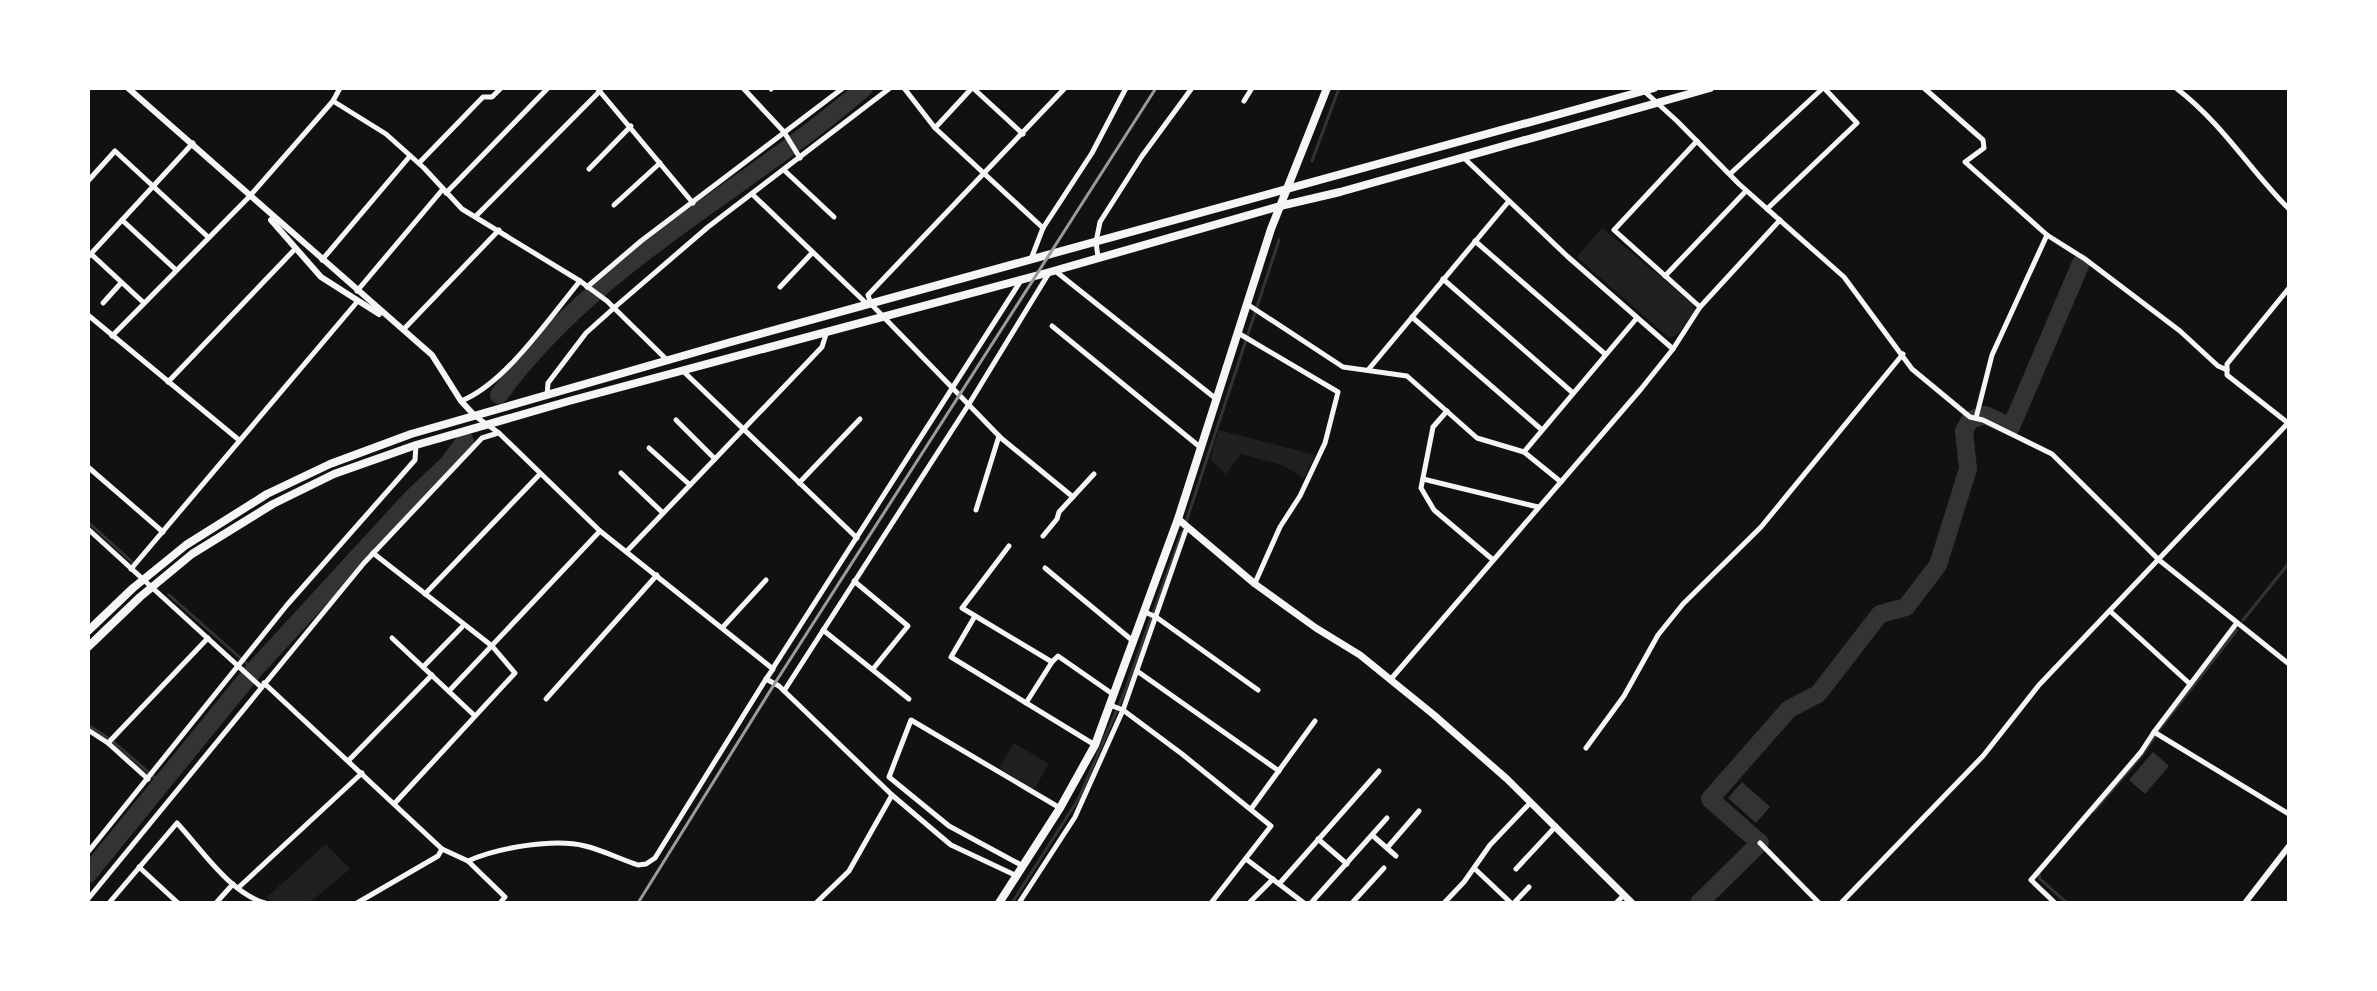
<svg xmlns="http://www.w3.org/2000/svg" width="2377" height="991" font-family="Figtree,sans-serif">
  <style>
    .green { fill: #202020 }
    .water { fill: #333 }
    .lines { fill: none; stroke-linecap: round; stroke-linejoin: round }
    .stream { stroke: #333; stroke-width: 3 }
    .river { stroke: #333; stroke-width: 18 }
    .minor { stroke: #f5f5f5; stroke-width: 5 }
    .tertiary { stroke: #f5f5f5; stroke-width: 6 }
    .secondary { stroke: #f5f5f5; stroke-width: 7 }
    .primary { stroke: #f5f5f5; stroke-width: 8 }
    .trunk { stroke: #f5f5f5; stroke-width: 8 }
    .rail { stroke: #9a9a9a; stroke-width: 3 }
  </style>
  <rect width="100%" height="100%" fill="#111"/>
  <!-- green -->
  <g class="green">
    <path d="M1602,228L1693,304L1695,311L1677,335L1668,337L1577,257Z"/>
    <path d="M1219,430L1315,455L1304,478L1282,465L1241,454L1226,474L1210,459Z"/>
    <path d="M1014,743L1049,764L1034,789L999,768Z"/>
    <path d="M326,844L350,869L309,903H272L266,898Z"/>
  </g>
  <!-- water -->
  <g class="water">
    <path d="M2153,752L2169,766L2145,794L2129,780Z"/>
    <path d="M1742,782L1770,807L1756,823L1728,798Z"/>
  </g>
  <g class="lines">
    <!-- stream -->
    <g class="stream">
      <path d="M1312,161L1339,88"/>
      <path d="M88,522L132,562"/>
      <path d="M1185,525L1279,240"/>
      <path d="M169,595L254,670"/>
      <path d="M2243,620L2289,563"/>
      <path d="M88,725L111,740L162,784"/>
      <path d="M2158,731L2237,630"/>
      <path d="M2094,811L2142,755L2155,736"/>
      <path d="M2039,874L2040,879L2067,903"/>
      <path d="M1012,903L1079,798L1125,691L1182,532"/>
    </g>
    <!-- river -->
    <g class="river">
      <path d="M499,395C594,264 744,192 864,88"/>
      <path d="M88,874L254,670L412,498L448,464L465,441"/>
      <path d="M1699,903L1760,843L1710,799L1789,709L1818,694L1880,614L1906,607L1938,565L1968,469L1964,431L1970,420L1985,415L2011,427L2081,263"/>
    </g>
    <!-- minor -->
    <g class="minor">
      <path d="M597,88L693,203"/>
      <path d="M743,88L784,132L800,158"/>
      <path d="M904,88L935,128L1043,228"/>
      <path d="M973,88L1023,134"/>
      <path d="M1065,88L868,295L871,304L1001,438L1073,497"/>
      <path d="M1924,88L1983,140L1984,148L1965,162L2047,235L2085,259L2180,331L2218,366L2227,370"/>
      <path d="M2176,88C2224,125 2248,168 2289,209"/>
      <path d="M771,89L772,88"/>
      <path d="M1644,91L1677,121L1739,184L1844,277L1912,369L1970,417L1983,420L2052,454L2159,560L2289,664"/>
      <path d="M333,101L386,134L424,168L462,209L580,281L607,301L667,360"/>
      <path d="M1244,101L1252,88"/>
      <path d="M935,128L972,88"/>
      <path d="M1697,141L1614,230L1700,307"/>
      <path d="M1463,157L1567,256L1673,349"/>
      <path d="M419,163L483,97H492L501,88"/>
      <path d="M589,169L631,126"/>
      <path d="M784,170L834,217"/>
      <path d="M1730,174L1823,88"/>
      <path d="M88,181L115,151L208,237"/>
      <path d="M446,193L548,88"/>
      <path d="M752,194L867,304"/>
      <path d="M614,205L660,163"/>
      <path d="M1767,209L1857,123L1824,88"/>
      <path d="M476,216L600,91"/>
      <path d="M122,220L176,270"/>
      <path d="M1475,241L1605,354"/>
      <path d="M91,254L144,303"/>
      <path d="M88,257L193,143"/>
      <path d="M1098,257L1096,242L1100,222L1142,156L1192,88"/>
      <path d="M1031,259L1043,228L1092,153L1126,88"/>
      <path d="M322,260L410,156"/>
      <path d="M1054,270L1215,398"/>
      <path d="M1665,276L1746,191"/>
      <path d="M1443,279L1573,393"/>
      <path d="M587,287L641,241L843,88"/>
      <path d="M780,287L812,253"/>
      <path d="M357,291L443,189"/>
      <path d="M103,303L121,283"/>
      <path d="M1247,304L1343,367L1407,376L1477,438L1524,452L1561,482"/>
      <path d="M88,315L239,440"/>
      <path d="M1412,317L1542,430"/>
      <path d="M1052,326L1200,447"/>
      <path d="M403,330L499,230"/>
      <path d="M1238,333L1338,392L1325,443L1300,496L1280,527L1255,583"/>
      <path d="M112,336L249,197L333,101L340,88"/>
      <path d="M682,370L857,538"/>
      <path d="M1368,370L1509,201"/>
      <path d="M168,382L296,248"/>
      <path d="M547,396L548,383L586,333L615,307L708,227L890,88"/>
      <path d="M461,401C505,384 550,317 580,281"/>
      <path d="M1447,411L1433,427L1421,488L1434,510L1492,559"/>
      <path d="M475,416L499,433L600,531L773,669L766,679L779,686L892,795L939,835L951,845L1017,876"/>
      <path d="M1976,418L1992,355L2047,235"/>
      <path d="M676,420L715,459"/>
      <path d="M2288,423L2227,375V364L2289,288"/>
      <path d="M649,448L690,485"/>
      <path d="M1524,452L1636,319"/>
      <path d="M88,467L163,532"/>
      <path d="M621,473L663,513"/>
      <path d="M1423,479L1538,507"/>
      <path d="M799,483L860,419"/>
      <path d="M976,510L999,436"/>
      <path d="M88,529L261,687"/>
      <path d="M1043,536L1057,519L1059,512L1094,474"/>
      <path d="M1009,546L962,608L1052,662L1058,656L1114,695"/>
      <path d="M627,551L822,347L827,331"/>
      <path d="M373,553L492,646L515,673L394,804"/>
      <path d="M1045,568L1133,641"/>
      <path d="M131,569L357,302"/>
      <path d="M854,581L908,626L873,669"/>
      <path d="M425,594L540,474"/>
      <path d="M2110,611L2190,684"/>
      <path d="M1145,612L1156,617L1258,690"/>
      <path d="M975,616L951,657L1095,745"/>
      <path d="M722,628L766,580"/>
      <path d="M823,630L909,699"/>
      <path d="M392,638L475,716"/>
      <path d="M423,667L462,627"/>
      <path d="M773,668L1022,279"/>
      <path d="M1137,671L1279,771"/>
      <path d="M1391,679L1641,389L1673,349L1700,307L1780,220"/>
      <path d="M264,683L442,849L468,861L505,897L500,903"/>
      <path d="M449,691L600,531"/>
      <path d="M784,691L969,404L1049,273"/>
      <path d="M546,699L657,575"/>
      <path d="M1026,703L1052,662"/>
      <path d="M1110,705L1123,710L1182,754L1271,826L1211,903"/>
      <path d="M88,730L108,743L148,779"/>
      <path d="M2154,732L2289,814"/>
      <path d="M108,743L208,638"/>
      <path d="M1586,748L1624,696L1658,635L1683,604L1761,527L1903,354"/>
      <path d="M349,760L432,675"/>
      <path d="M1251,809L1315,721"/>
      <path d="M1372,835L1396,856"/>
      <path d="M1318,839L1347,864"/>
      <path d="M1760,843L1819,903"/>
      <path d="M1387,848L1419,811"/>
      <path d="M88,852L287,605L415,460L416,445"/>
      <path d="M1246,859L1304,903"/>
      <path d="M468,861C496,848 554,838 585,846C602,850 620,859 638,865L646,864L655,858L766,679"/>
      <path d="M1023,866L949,826L889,777L911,720L1060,808"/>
      <path d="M139,867L178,903"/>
      <path d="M1474,868L1511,903"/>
      <path d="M1516,869L1556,826"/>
      <path d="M1279,884L1379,771"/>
      <path d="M238,888L362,773"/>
      <path d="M88,899L364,563L482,438L498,433"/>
      <path d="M109,903L177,823C202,850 230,893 265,903"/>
      <path d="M216,903L233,884"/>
      <path d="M357,903L438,856L442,849"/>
      <path d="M816,903L849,871L892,795"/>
      <path d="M1019,903L1075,817L1123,710L1187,527"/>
      <path d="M1249,903L1273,879"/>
      <path d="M1311,903L1387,818"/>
      <path d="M1352,903L1384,868"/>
      <path d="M1444,903L1464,882L1490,845L1531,802"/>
      <path d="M1514,903L1529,887"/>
      <path d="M1616,903L1624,895"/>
      <path d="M1841,903L1983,756L2039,685L2288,423"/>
      <path d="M2055,903L2031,880L2141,752L2154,732L2236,624"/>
    </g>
    <!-- tertiary -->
    <g class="tertiary">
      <path d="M128,88L432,355L461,401L475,416"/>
      <path d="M271,220L321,277L379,314"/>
      <path d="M2245,903L2289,846"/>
    </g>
    <!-- secondary -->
    <path class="secondary" d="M1178,519L1255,584L1316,628L1360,655L1434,715L1507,779L1632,903"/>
    <!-- primary -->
    <path class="primary" d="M999,903L1060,808L1095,745L1178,519L1271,229L1327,88"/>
    <!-- trunk -->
    <g class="trunk">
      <path d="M88,631L133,588L186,545L267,494L330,464L411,434L731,342L1654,88"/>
      <path d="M88,647L140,597L192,554L273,504L334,474L416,445L569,401L1050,272L1280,206L1340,192L1710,88"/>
    </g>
    <!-- rail -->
    <path class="rail" d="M638,903L775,683L1156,88"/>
  </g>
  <!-- border -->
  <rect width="2377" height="991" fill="none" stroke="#ffffff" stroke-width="180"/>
</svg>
